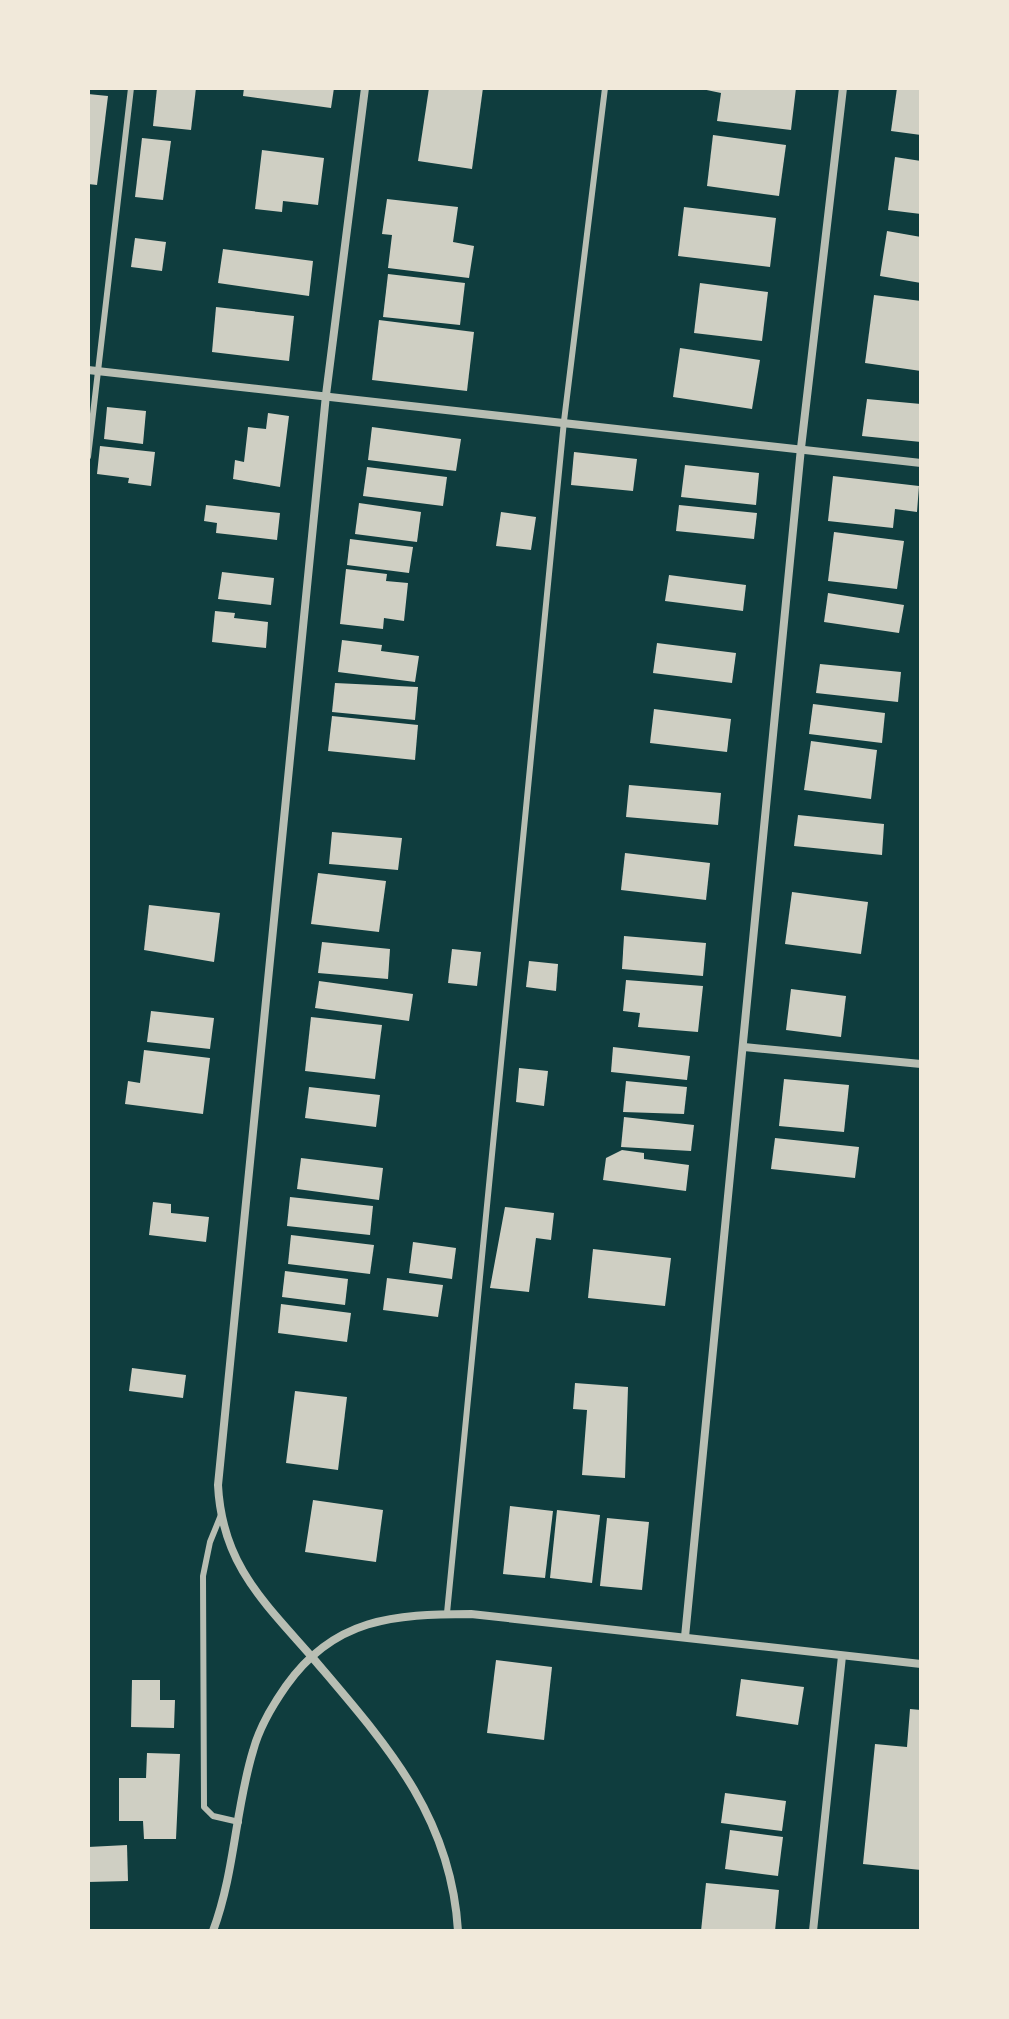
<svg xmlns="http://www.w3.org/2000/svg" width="1009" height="2019" font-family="'Varela Round',sans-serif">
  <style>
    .building { fill: #cfcfc3 }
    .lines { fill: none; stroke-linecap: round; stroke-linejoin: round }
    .service { stroke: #b8beb3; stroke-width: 6 }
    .minor { stroke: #b8beb3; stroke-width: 8 }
  </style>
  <rect width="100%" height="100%" fill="#0f3d3e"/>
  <!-- building -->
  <g class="building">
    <path d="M157,88H196L191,130L153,126Z"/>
    <path d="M244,88H334L331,108L243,96Z"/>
    <path d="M429,88H483L472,169L418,161Z"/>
    <path d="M697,88H796L791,130L717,121L721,93Z"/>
    <path d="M897,88H921V135L891,131Z"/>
    <path d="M88,94L108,96L97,185L88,184Z"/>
    <path d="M713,135L786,145L779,196L707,186Z"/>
    <path d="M142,138L171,141L163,200L135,197Z"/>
    <path d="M262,150L324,158L318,205L283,201L282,212L255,209Z"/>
    <path d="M895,157L921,161V214L888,210Z"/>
    <path d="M387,199L458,207L453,242L474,246L469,278L388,268L392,235L382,234Z"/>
    <path d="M684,207L776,218L770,267L678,256Z"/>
    <path d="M887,231L921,237V283L880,276Z"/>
    <path d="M135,238L166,242L162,271L131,267Z"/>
    <path d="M223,249L313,261L309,296L218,283Z"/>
    <path d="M388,274L465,283L460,325L383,317Z"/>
    <path d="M700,283L768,292L762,341L694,333Z"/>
    <path d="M874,295L921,301V371L865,363Z"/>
    <path d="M216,307L294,316L289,361L212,352Z"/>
    <path d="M379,320L474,332L467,391L372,380Z"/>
    <path d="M680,348L760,360L752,409L673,397Z"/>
    <path d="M867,399L921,404V442L862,436Z"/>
    <path d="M107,407L146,411L143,444L104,439Z"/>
    <path d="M268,413L289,416L280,487L233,479L235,460L244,462L248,427L266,429Z"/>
    <path d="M372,427L461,439L456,471L368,460Z"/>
    <path d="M100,446L155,452L151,486L128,483L129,478L97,474Z"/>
    <path d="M574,452L637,459L633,491L571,485Z"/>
    <path d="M685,465L759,473L756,505L681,497Z"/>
    <path d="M367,467L447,477L443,506L363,496Z"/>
    <path d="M833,476L919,486L917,512L895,509L893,528L828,521Z"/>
    <path d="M359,503L421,512L417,542L355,534Z"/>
    <path d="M206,505L280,513L277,540L216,533L217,523L204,521Z"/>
    <path d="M679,505L757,513L754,539L676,531Z"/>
    <path d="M501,512L536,517L531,550L496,546Z"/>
    <path d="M834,532L904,541L897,589L828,581Z"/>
    <path d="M350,539L413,547L409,573L347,565Z"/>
    <path d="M346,569L387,574L386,581L408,583L404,621L384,618L383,629L340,624Z"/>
    <path d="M222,572L274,578L271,605L218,599Z"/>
    <path d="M669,575L746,585L743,611L665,601Z"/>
    <path d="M828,593L904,605L899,633L824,622Z"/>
    <path d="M215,611L235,613L234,618L268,622L266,648L212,642Z"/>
    <path d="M342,640L382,645L381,651L419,656L415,682L338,672Z"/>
    <path d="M657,643L736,653L732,683L653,673Z"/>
    <path d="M820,664L901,672L898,702L816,693Z"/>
    <path d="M335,683L418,687L415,720L332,712Z"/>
    <path d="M813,704L885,713L882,743L809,734Z"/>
    <path d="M654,709L731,719L727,752L650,743Z"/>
    <path d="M332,716L418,725L415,760L328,751Z"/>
    <path d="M811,741L877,750L871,799L804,790Z"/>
    <path d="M629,785L721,793L718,825L626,817Z"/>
    <path d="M798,815L884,824L882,855L794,846Z"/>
    <path d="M332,832L402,838L398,870L329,864Z"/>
    <path d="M625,853L710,863L706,900L621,890Z"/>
    <path d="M318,873L386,881L379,932L311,924Z"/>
    <path d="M792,892L868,902L861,954L785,944Z"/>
    <path d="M149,905L220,913L214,962L144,950Z"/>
    <path d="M624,936L706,943L703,976L622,969Z"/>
    <path d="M322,942L390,949L388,979L318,973Z"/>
    <path d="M452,949L481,952L477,986L448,983Z"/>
    <path d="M529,961L558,964L556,991L526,987Z"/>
    <path d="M626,980L703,986L698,1032L638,1027L640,1013L623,1011Z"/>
    <path d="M319,981L413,994L409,1021L315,1008Z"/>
    <path d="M791,989L846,996L841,1037L786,1030Z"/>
    <path d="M151,1011L214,1018L210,1049L147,1042Z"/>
    <path d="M311,1017L382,1025L375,1079L305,1071Z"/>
    <path d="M613,1047L690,1056L687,1080L611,1072Z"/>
    <path d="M144,1050L210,1058L203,1114L125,1104L128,1081L140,1083Z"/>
    <path d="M519,1068L548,1071L544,1106L516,1102Z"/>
    <path d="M784,1079L849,1085L844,1132L779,1126Z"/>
    <path d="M626,1081L687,1087L684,1114L623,1112Z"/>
    <path d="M309,1087L380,1095L376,1127L305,1118Z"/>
    <path d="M624,1117L694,1125L691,1151L621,1147Z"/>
    <path d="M775,1138L859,1147L855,1178L771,1169Z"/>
    <path d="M622,1150L644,1153V1159L689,1165L686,1191L603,1180L606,1158Z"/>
    <path d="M301,1158L383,1168L379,1200L297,1189Z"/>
    <path d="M290,1197L373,1206L370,1235L287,1226Z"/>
    <path d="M153,1202L171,1204V1213L209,1217L206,1242L149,1235Z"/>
    <path d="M505,1207L554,1213L551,1240L536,1238L529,1292L490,1288Z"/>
    <path d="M291,1235L374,1245L370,1274L288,1264Z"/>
    <path d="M413,1242L456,1248L452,1279L409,1273Z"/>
    <path d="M593,1249L671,1258L665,1306L588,1298Z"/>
    <path d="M285,1271L348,1279L345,1305L282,1297Z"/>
    <path d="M387,1278L443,1285L438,1317L383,1310Z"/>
    <path d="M281,1304L351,1313L347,1342L278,1333Z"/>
    <path d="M132,1368L186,1375L183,1398L129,1391Z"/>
    <path d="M575,1383L628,1387L625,1478L582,1475L587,1410L573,1409Z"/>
    <path d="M295,1391L347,1397L338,1470L286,1463Z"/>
    <path d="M313,1500L383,1510L376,1562L305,1552Z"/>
    <path d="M510,1506L553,1511L545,1578L503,1574Z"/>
    <path d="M557,1510L600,1515L592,1583L550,1578Z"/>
    <path d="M607,1518L649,1522L642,1590L600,1586Z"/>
    <path d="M496,1660L552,1667L544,1740L487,1733Z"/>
    <path d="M741,1679L804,1687L798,1725L736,1716Z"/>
    <path d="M132,1680H160V1700H175L174,1728L131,1727Z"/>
    <path d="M910,1709L921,1710V1870L863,1864L875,1744L907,1747Z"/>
    <path d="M147,1753L180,1754L176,1839H144L143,1821H119V1778H146Z"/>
    <path d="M725,1793L786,1801L782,1831L721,1823Z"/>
    <path d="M730,1830L783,1837L778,1876L725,1869Z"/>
    <path d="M127,1845L128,1881L88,1882V1847Z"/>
    <path d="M706,1883L779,1890L775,1931H701Z"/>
  </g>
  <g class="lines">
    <!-- service -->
    <g class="service">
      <path d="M88,457L131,88"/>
      <path d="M221,1515L210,1542L203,1576L204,1807L213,1816L239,1822"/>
      <path d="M447,1613L564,421L605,88"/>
    </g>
    <!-- minor -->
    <g class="minor">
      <path d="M365,88L326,395L218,1485C222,1564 263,1601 312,1657C384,1742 451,1814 458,1931"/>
      <path d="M88,370L921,463"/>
      <path d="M744,1047L921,1064"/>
      <path d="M685,1637L801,448L843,88"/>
      <path d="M213,1931C235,1872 235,1810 253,1751C259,1728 272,1706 286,1686C334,1618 394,1614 471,1614L921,1664"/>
      <path d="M813,1931L842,1656"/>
    </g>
  </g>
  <!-- border -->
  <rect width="1009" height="2019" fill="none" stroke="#f1e9da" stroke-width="180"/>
</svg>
